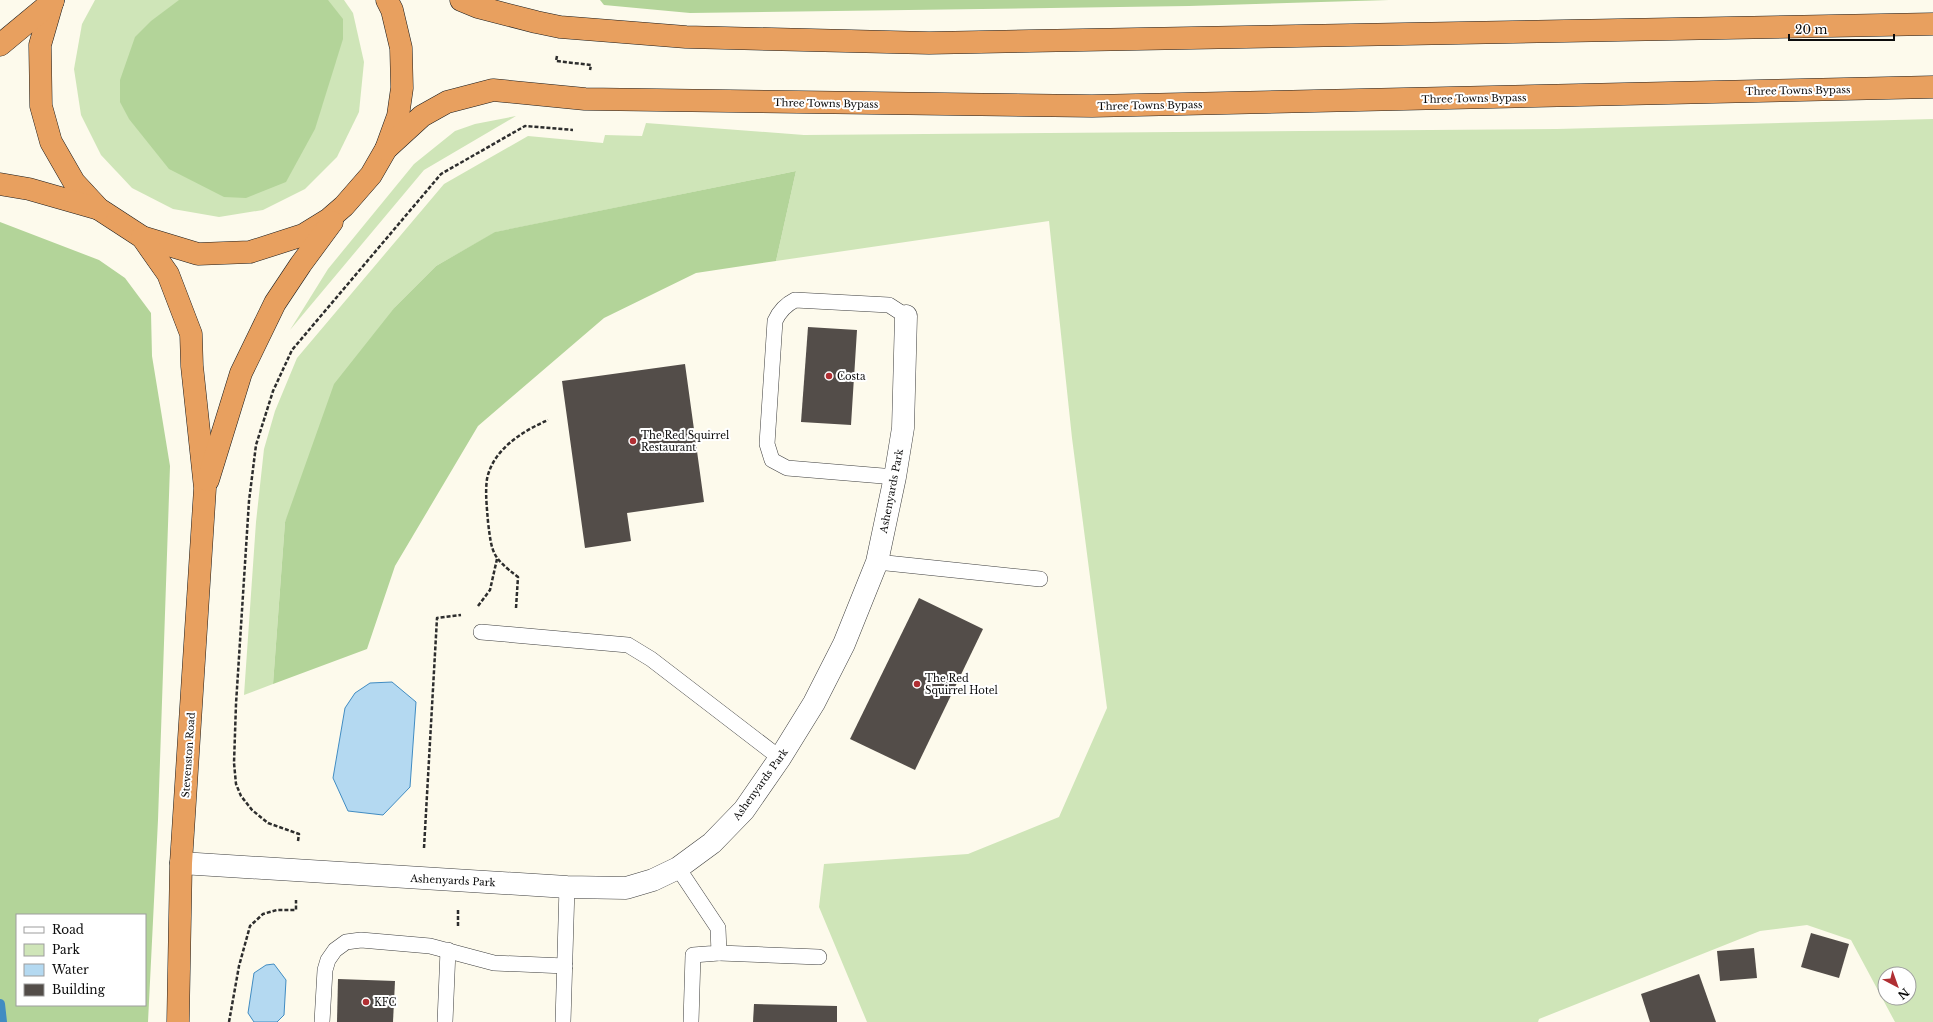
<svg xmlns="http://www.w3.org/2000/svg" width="1933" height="1022" font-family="'Libre Baskerville',serif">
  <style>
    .green { fill: #cfe5b8; fill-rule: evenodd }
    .forest { fill: #b3d499; fill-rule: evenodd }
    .water { fill: #b4d9f1; stroke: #418cc2 }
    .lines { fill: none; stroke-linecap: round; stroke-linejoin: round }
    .stream { stroke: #418cc2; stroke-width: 10 }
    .building { fill: #534d49 }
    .lane-casing { stroke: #3e3e3e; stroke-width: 16 }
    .street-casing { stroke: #3e3e3e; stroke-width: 23 }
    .highway-casing { stroke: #1c1c1c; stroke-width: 23 }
    .path { stroke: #2d2d2d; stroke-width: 2.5; stroke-dasharray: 4 2; stroke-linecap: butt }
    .lane { stroke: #fff; stroke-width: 15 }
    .street { stroke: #fff; stroke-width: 22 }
    .highway { stroke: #e8a05f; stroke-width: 22 }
    .poi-dot { fill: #b02f33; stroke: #fff; stroke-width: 1.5 }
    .labels { text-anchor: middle; stroke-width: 4; stroke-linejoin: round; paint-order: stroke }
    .street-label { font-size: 10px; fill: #0b0b0b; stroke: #fff }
    .poi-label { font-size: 10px; fill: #0b0b0b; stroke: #fff; text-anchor: start }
  </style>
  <rect width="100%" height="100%" fill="#fdfaec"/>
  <!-- green -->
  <g class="green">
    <path d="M95,0H344L353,13L364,62L359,112L337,157L305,189L263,210L219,217L173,209L132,188L101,155L81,115L74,69L82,24Z"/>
    <path d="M516,116L424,170L290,330L328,269L414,164L455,131L475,124Z"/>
    <path d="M1933,119V1022H1895L1851,940L1807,925L1760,931L1539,1019L1538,1022H867L819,907L824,864L968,854L1059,817L1107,708L1072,438L1049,221L776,261L796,171L496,232L436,266L395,307L285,522L273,684L244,695L256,522L264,449L275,411L297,358L444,184L528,136L603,143L605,135L642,136L646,123L804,135L1557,129ZM1885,974H1909V998H1885Z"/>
  </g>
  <!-- forest -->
  <g class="forest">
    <path d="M179,0H328L343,19V39L315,129L286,182L246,198L224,197L169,169L129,119L120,102V80L135,37L151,21Z"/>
    <path d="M600,0H1389L1189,6L690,13L604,5Z"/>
    <path d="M796,171L776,261L696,273L604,318L478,426L395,566L367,649L273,684L285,522L334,384L395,307L436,266L495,232Z"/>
    <path d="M0,222L99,260L125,278L151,313L152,356L170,466L158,820L148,1022H0ZM17,915H145V1005H17Z"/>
  </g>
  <!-- water -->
  <g class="water">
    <path d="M392,682L416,702L410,787L383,815L348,811L333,778L345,708L355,693L370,683Z"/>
    <path d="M274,964L286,980L284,1015L277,1022H254L248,1013L254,973L266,965Z"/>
  </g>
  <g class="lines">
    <!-- stream -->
    <path class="stream" d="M0,1004L2,1022"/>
  </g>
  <!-- building -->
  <g class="building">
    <path d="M808,327L857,330L851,425L801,422Z"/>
    <path d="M685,364L704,502L627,513L631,541L585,548L562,381Z"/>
    <path d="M919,598L983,629L915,770L850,739Z"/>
    <path d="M1811,933L1849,944L1839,978L1801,967Z"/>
    <path d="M1754,948L1757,978L1720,981L1717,951Z"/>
    <path d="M1699,974L1716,1022H1650L1641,994Z"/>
    <path d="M338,979L395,981L393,1022H337Z"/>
    <path d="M754,1004L837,1006V1022H753Z"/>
  </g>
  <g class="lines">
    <!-- lane casing -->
    <g class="lane-casing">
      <g id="lane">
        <path d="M895,477L787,468L772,460L767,444L775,321C779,312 785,305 795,300L889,305L906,316"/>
        <path d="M877,562L1040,579"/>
        <path d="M481,632L628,645L651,659L780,758"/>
        <path d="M678,868L718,928L719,953L693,955L691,1022"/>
        <path d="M719,953L819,957"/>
        <path d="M322,1022L325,970L328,960L335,950L346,942L361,940L430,946L494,963L565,966"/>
        <path d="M445,1022L448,950"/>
        <path d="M563,1022L567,887"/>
      </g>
    </g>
    <!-- street casing -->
    <g class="street-casing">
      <path id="street" d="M181,863L567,887L626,888L653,880L678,868L712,843L744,810L780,758L814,703L844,644L877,562L895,477L903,428L906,316"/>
    </g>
    <!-- highway casing -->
    <g class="highway-casing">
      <g id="highway">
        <path d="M53,0L40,45L41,106L51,142L74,182L99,209L142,237L198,254L250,252L303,235L329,219L344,206L371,175L386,149L398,116L402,88L401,48L392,10L387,0"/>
        <path d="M461,0L478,7L536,22L560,27L686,37L929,43L1933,24"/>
        <path d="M0,45L53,1"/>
        <path d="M386,149L422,116L447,102L493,90L585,99L1092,106L1933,87"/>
        <path d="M0,184L29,189L99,209"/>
        <path d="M142,237L168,274L191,334L192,366L205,488L181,863L178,1022"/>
        <path d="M208,480L241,373L275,303L301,264L332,222"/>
      </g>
    </g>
    <!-- path -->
    <g class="path">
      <path d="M557,56L556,61L591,65L590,70"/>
      <path d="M478,606L490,590L497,559"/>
      <path d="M516,608L518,577C492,557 492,554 488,522C487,508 485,493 487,479C493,449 523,431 548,420"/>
      <path d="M298,841L299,834L268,823L252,810L241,796L236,784L234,763L236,704L249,501L256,445L273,391L292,350L441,174L525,126L573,130"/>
      <path d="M424,848L437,618L461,615"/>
      <path d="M458,926V909"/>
      <path d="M229,1022L239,966L250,926L263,914L277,910H296V900"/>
    </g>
    <!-- lane -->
    <use href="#lane" class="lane"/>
    <!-- street -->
    <use href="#street" class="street"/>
    <!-- highway -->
    <use href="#highway" class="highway"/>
  </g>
  <!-- markers -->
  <g class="poi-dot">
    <circle cx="829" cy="376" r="4"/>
    <circle cx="633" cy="441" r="4"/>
    <circle cx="917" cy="684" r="4"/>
    <circle cx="366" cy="1002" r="4"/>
  </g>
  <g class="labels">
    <!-- street labels -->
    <g class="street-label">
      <text transform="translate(1798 90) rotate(-1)" y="4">Three Towns Bypass</text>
      <text transform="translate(1474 98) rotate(-1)" y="4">Three Towns Bypass</text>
      <text transform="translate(826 103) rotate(1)" y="4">Three Towns Bypass</text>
      <text transform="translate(1150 105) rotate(-1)" y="4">Three Towns Bypass</text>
      <text transform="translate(891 491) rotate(-79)" y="4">Ashenyards Park</text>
      <text transform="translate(188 755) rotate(-86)" y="4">Stevenston Road</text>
      <text transform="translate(760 784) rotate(-54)" y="4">Ashenyards Park</text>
      <text transform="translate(453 880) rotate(3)" y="4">Ashenyards Park</text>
    </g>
    <!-- poi labels -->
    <g class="poi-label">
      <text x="837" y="380">Costa</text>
      <text x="641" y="439">The Red Squirrel<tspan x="641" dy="12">Restaurant</tspan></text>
      <text x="925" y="682">The Red<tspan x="925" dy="12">Squirrel Hotel</tspan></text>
      <text x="374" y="1006">KFC</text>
    </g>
  </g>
  <!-- legend -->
  <rect x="16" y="914" width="130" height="92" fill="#ffffff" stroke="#9d9d9d"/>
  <rect x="24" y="927" width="20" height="6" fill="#ffffff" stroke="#9d9d9d"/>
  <text x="52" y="934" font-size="12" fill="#0b0b0b">Road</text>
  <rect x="24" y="944" width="20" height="12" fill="#cfe5b8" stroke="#9d9d9d"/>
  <text x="52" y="954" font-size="12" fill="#0b0b0b">Park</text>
  <rect x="24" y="964" width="20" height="12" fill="#b4d9f1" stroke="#9d9d9d"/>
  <text x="52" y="974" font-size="12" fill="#0b0b0b">Water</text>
  <rect x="24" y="984" width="20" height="12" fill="#534d49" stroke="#9d9d9d"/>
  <text x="52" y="994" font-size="12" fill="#0b0b0b">Building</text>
  <!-- north arrow -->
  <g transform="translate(1897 986) rotate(139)"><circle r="19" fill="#ffffff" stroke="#9d9d9d"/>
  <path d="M0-3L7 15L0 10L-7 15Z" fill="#b02f33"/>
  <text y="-6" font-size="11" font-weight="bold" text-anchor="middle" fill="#0b0b0b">N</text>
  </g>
  <!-- scale -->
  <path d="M1789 34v6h105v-6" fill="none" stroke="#0b0b0b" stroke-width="2"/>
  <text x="1795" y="34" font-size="12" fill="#0b0b0b" stroke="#ffffff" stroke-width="3" paint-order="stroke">20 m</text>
</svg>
